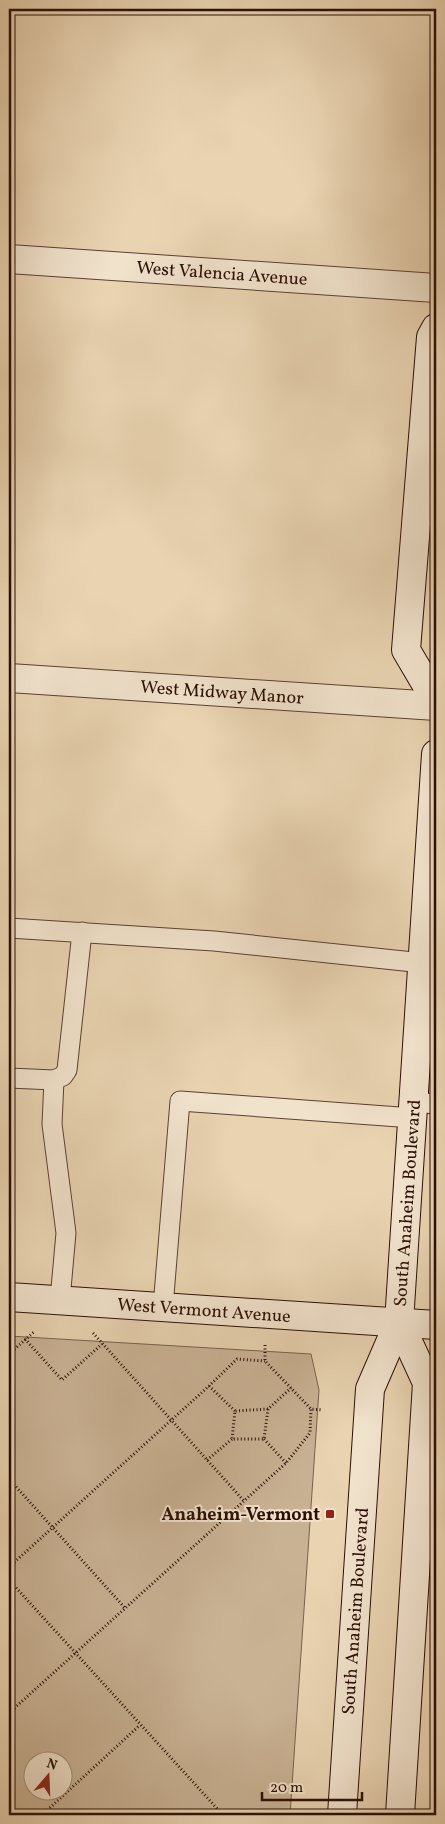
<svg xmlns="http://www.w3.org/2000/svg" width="445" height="1824" font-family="Vollkorn,serif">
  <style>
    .green { fill: #c9b294; stroke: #7a604c; fill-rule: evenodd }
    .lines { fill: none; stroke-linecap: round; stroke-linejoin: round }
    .lane-casing { stroke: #5a4030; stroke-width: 21 }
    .street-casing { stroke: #5a4030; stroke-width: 30 }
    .secondary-casing { stroke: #2b0f05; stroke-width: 30 }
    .path { stroke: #2b0f05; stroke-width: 3; stroke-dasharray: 1 2.5; stroke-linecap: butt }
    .lane { stroke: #f1e2cc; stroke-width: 19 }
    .street { stroke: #f1e2cc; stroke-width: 28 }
    .secondary { stroke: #f1e2cc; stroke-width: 28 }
    .poi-dot { fill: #8f2418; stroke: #f1e2cc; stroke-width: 2 }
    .labels { text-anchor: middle; stroke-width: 4; stroke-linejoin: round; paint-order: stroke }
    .street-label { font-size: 18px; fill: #2b0f05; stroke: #f1e2cc }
    .poi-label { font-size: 18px; font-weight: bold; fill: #2b0f05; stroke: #f1e2cc; text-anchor: end }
  </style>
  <rect width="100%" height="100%" fill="#e9d3b1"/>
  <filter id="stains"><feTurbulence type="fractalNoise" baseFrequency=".004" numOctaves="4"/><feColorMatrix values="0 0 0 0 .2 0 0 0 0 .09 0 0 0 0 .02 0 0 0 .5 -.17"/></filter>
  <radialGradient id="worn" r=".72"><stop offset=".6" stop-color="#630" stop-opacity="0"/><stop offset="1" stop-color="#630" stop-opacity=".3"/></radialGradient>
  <!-- green -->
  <path class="green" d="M9,1336L311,1354L319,1390L290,1815H9ZM32,1762H62V1792H32Z"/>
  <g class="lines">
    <!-- lane casing -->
    <g class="lane-casing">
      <g id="lane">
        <path d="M9,928L214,941L423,963"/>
        <path d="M9,1078L54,1080L63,1076L67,1070L82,932"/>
        <path d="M54,1080L52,1124L66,1233L60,1300"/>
        <path d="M414,1102L436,1104"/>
        <path d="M163,1307L180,1101L413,1118"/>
      </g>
    </g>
    <!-- street casing -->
    <g class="street-casing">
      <g id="street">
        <path d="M9,259L436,288"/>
        <path d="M9,678L436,706"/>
      </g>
    </g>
    <!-- secondary casing -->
    <g class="secondary-casing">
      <g id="secondary">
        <path d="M436,328L431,337L406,650L436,701"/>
        <path d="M9,1297L436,1325"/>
        <path d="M399,1322L427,1383L400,1815"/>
        <path d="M342,1815L370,1389L399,1322L436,754"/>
      </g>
    </g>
    <!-- path -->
    <g class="path">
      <path d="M93,1333L244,1501"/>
      <path d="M25,1339L62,1380L102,1344"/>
      <path d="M265,1345V1361L311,1409L323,1410"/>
      <path d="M9,1354L35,1331"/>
      <path d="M209,1386L235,1411"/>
      <path d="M268,1409L235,1411L232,1439H264L268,1409L291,1388"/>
      <path d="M264,1439L286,1463"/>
      <path d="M207,1460L232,1439"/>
      <path d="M9,1479L125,1608"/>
      <path d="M9,1567L209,1386L237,1359L265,1361"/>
      <path d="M9,1580L223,1815"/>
      <path d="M9,1713L286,1463L310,1433L311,1409"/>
      <path d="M42,1815L140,1725"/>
    </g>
    <!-- lane -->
    <use href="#lane" class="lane"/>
    <!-- street -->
    <use href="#street" class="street"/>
    <!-- secondary -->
    <use href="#secondary" class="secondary"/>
  </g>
  <!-- markers -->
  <rect class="poi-dot" x="325" y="1509" width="10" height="10" rx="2.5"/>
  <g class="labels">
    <!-- street labels -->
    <g class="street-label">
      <text transform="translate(222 273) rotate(4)" y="6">West Valencia Avenue</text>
      <text transform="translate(222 692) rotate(4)" y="6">West Midway Manor</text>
      <text transform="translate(407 1203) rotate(-86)" y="6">South Anaheim Boulevard</text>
      <text transform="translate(204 1310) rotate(4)" y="6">West Vermont Avenue</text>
      <text transform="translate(355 1611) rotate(-86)" y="6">South Anaheim Boulevard</text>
    </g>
    <!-- poi labels -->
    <g class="poi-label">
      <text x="320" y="1520">Anaheim-Vermont</text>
    </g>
  </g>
  <!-- margin -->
  <rect width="445" height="1824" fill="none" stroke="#e9d3b1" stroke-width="30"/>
  <rect x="10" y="10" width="425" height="1804" fill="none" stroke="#2b0f05" stroke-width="2.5"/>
  <rect x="15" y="15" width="415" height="1794" fill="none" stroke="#2b0f05"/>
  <!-- north arrow -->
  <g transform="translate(48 1776) rotate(19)"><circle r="24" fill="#f1e2cc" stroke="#a28e7c"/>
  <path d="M0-4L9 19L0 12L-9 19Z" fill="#8f2418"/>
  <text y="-8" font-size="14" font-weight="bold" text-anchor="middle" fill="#2b0f05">N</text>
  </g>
  <!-- scale -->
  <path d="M262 1792v8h100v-8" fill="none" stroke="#2b0f05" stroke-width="2.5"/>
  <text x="270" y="1792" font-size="15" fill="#2b0f05" stroke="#f1e2cc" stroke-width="4" paint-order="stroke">20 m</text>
  <rect width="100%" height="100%" filter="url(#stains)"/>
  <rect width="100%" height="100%" fill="url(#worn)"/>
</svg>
